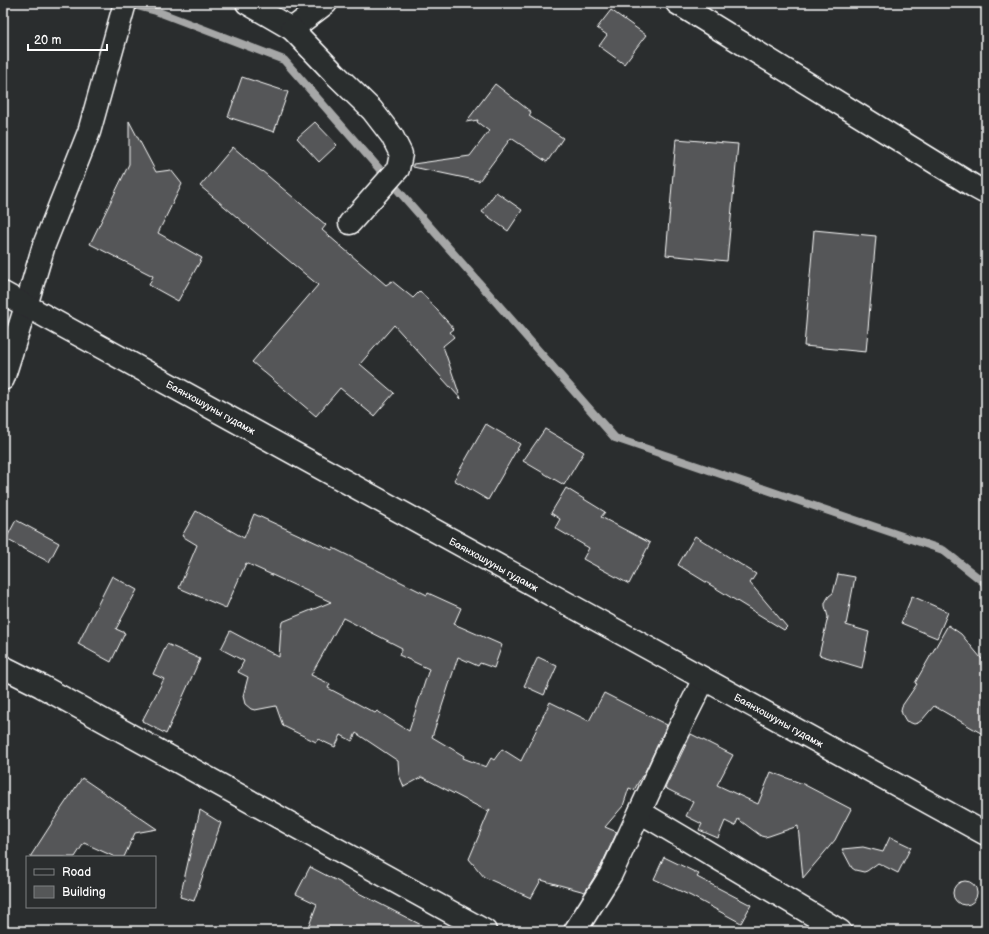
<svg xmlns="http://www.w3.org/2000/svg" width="989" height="934" font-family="'Balsamiq Sans',sans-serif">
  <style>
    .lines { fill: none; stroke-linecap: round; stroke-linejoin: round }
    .stream { stroke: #a6a7a7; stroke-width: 8 }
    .building { fill: #555758; stroke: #fff; fill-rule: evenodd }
    .street-casing { stroke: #fff; stroke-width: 25 }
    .secondary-casing { stroke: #fff; stroke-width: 25 }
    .street { stroke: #2a2d2e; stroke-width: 22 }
    .secondary { stroke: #2a2d2e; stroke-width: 22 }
    .labels { text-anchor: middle; stroke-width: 3.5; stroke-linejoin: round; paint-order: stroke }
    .street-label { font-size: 10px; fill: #fff; stroke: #2a2d2e }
  </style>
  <rect width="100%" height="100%" fill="#2a2d2e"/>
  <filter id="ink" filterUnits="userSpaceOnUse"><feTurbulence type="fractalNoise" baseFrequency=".025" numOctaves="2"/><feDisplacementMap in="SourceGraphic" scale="8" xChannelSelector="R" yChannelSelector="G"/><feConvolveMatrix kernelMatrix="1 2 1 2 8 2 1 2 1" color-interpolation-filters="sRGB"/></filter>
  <g filter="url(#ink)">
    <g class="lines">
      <!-- stream -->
      <path class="stream" d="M125,3L156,11L284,60L615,438L943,550L986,584"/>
    </g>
    <!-- building -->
    <g class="building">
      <path d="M611,10L646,35L624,64L599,46L607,35L597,28Z"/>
      <path d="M242,77L288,92L274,132L228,117Z"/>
      <path d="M495,84L531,112L529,116L563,138L547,162L511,138L479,181L413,167V164L470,156L489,131L477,122L478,120L466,122Z"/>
      <path d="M129,121L156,172L171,170L182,184L158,233L202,258L178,301L149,285L153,276L90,244L129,164Z"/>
      <path d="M315,122L337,145L319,162L297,138Z"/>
      <path d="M676,139L738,144L727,261L666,255Z"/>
      <path d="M233,147L261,171H262L326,225L322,230L386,285L392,281L413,298L420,291L454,329L450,332L454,337L443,346L461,399L394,325L360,364L394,393L374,416L340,388L316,416L252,362L318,285L200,186Z"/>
      <path d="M496,192L522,210L508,231L482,212Z"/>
      <path d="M814,230L876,236L866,352L804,346Z"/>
      <path d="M486,424L520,444L488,500L454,480Z"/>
      <path d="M545,429L584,452L564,485L523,461Z"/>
      <path d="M566,488L605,512L601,517L650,543L629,584L583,559L589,548L555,528L560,519L551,513Z"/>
      <path d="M196,511L244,538L254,514L332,550L333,548L427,595L428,593L461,608L454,624L502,645L494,668L480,663L478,666L458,657L432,737L464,756L463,758L486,767L491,758L494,760L502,749L521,761L550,702L589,721L604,693L667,725L643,776H642L634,790L629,788L623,806L605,827L617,832L600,868L585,892L541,880L531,898L484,877L469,859L490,809L487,811L422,777L404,787L399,775L398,761L356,733L352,741L341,735L335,747L318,739L316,742L283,726L276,706L255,710L251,709L245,704L243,696L248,677L238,672L244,661L221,649L230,631L279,657L281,628L282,622L331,602L246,563L226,608L179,588L197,545L182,536ZM343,618L402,648L399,655L429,669L409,731L377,711L375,713L328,688L330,684L311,675Z"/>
      <path d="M16,520L59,543L49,562L6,539Z"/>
      <path d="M695,536L756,574L750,583L787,627L784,630L678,565Z"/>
      <path d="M838,574L855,577L846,625L869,632L862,668L819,655L828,617L825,606V603L827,599L829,596L833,593Z"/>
      <path d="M112,576L137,590L116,629L125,633L111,662L78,644Z"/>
      <path d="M912,596L948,612L937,638L901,623Z"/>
      <path d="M948,625L961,634L986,664V736L934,706L922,720L918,723L914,724L906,721L902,714L901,710L902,706L917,684L915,683Z"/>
      <path d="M167,644L200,659L166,734L142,721L164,679L153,674Z"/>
      <path d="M538,657L557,666L544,695L524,686Z"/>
      <path d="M691,734L733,755L717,785L758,804L771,772L803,784L851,809L835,840L803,878L798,826L769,836L765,837L761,836L738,819L735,826L725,821L718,838L699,830L702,824L686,816L693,802L665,788Z"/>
      <path d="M82,778L157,829L135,833L124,857H115L84,843L75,857H30L61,809Z"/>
      <path d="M200,810L221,823L194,901L180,897Z"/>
      <path d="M890,837L911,847L898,873L878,863L867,871L864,872L855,870L852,868L842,849L863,847L883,852Z"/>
      <path d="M664,857L699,874L697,877L751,905L741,923L691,896L654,879Z"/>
      <path d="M310,867L341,883V884L433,931H307L317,904L296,894Z"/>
      <circle cx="965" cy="893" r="12"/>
    </g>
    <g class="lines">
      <!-- street casing -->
      <g class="street-casing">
        <g id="street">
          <path d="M247,3L292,29L326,3"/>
          <path d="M677,3L975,187L986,193"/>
          <path d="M292,29L335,74L372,110L392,136L401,154L398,169L350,223"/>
          <path d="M3,379L26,306L44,245L89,132L125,3"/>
          <path d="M3,667L41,686L485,931"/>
          <path d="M640,812L840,931"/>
          <path d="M575,931L611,874L669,749L704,679"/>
        </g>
      </g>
      <!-- secondary casing -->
      <g class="secondary-casing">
        <path id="secondary" d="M3,293C330,474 658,654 986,834"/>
      </g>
      <!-- street -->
      <use href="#street" class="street"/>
      <!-- secondary -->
      <use href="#secondary" class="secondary"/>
    </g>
  </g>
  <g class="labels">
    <!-- street labels -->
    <g class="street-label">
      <text transform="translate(211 407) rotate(29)" y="4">Баянхошууны гудамж</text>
      <text transform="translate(494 564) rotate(29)" y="4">Баянхошууны гудамж</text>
      <text transform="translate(779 720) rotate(29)" y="4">Баянхошууны гудамж</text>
    </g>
  </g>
  <!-- margin -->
  <rect width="989" height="934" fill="none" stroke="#2a2d2e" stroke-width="16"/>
  <rect x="8" y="8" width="973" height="918" fill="none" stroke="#fff" stroke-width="1.5" filter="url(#ink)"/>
  <!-- legend -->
  <rect x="26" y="856" width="130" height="52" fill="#2a2d2e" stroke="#7f8182"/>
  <rect x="34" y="869" width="20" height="6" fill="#2a2d2e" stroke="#7f8182"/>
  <text x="62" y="876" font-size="12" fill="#ffffff">Road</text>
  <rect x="34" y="886" width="20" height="12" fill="#555758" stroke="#7f8182"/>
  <text x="62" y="896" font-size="12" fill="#ffffff">Building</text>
  <!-- scale -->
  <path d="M28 44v6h79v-6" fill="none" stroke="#ffffff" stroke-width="2"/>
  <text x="34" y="44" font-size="12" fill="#ffffff" stroke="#2a2d2e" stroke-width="3" paint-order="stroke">20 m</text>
</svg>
